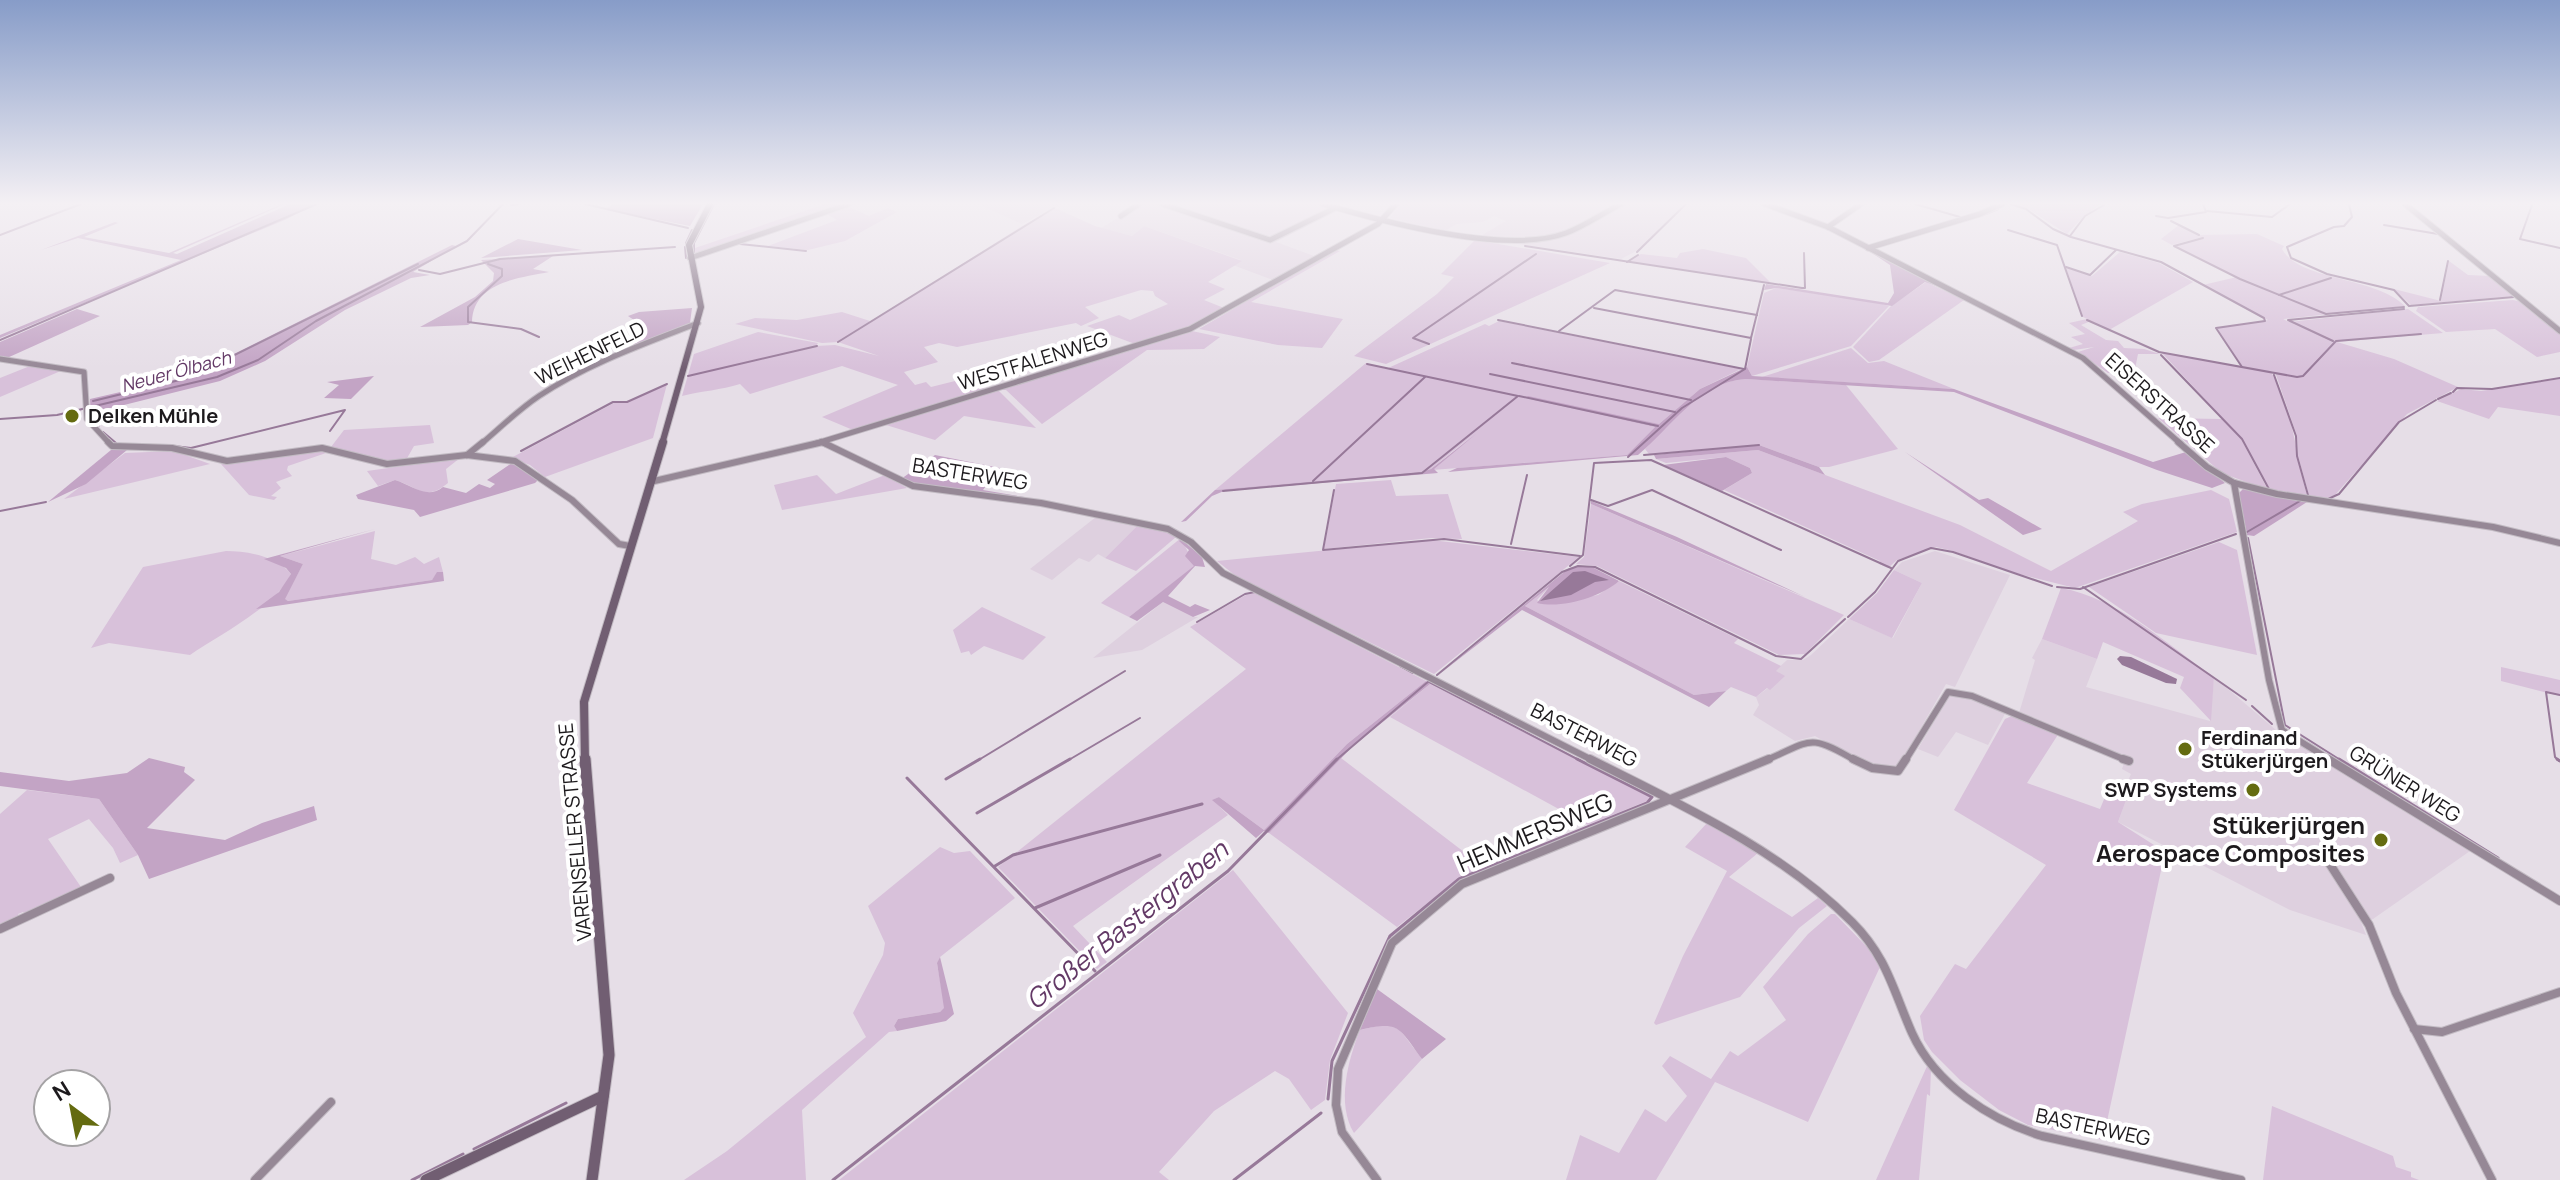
<svg xmlns="http://www.w3.org/2000/svg" width="2560" height="1180" font-family="Manrope,sans-serif">
  <style>
    .built { fill: #ded0df }
    .green { fill: #d8c1da }
    .forest { fill: #c3a4c5 }
    .water { fill: #977999 }
    .lines { fill: none; stroke-linecap: round; stroke-linejoin: round }
    .stream-far1 { stroke: #977999; stroke-width: 2 }
    .stream { stroke: #977999; stroke-width: 3 }
    .street-far2-casing { stroke: #c2bbc3; stroke-width: 7 }
    .street-far1-casing { stroke: #c2bbc3; stroke-width: 8 }
    .street-casing { stroke: #c2bbc3; stroke-width: 10 }
    .secondary-far2-casing { stroke: #c2bbc3; stroke-width: 8 }
    .secondary-far1-casing { stroke: #c2bbc3; stroke-width: 10 }
    .secondary-casing { stroke: #c2bbc3; stroke-width: 13 }
    .street-far2 { stroke: #968896; stroke-width: 5 }
    .street-far1 { stroke: #968896; stroke-width: 6 }
    .street { stroke: #968896; stroke-width: 8 }
    .secondary-far2 { stroke: #715e72; stroke-width: 6 }
    .secondary-far1 { stroke: #715e72; stroke-width: 8 }
    .secondary { stroke: #715e72; stroke-width: 11 }
    .poi-dot { fill: #646b10; stroke: #fff; stroke-width: 3 }
    .labels { text-anchor: middle; stroke-width: 8; stroke-linejoin: round; paint-order: stroke }
    .far-water-label { font-size: 18px; font-style: italic; fill: #633966; stroke: #fff }
    .street-label { font-size: 20px; fill: #1d1a1d; stroke: #fff }
    .poi-label { font-size: 20px; font-weight: bold; fill: #1d1a1d; stroke: #fff; text-anchor: start }
    .near-poi-label { font-size: 24px; font-weight: bold; fill: #1d1a1d; stroke: #fff; text-anchor: end }
    .near-street-label { font-size: 24px; fill: #1d1a1d; stroke: #fff }
    .near-water-label { font-size: 26px; font-style: italic; fill: #633966; stroke: #fff }
  </style>
  <rect width="100%" height="100%" fill="#e6dee7"/>
  <!-- built -->
  <g class="built">
    <path d="M978,204H1061L1022,224Z"/>
    <path d="M1141,204H1317L1337,211L1276,242L1314,256L1273,280L1233,265L1241,260L1144,226L1132,236L1101,228Z"/>
    <path d="M1400,204H1684L1640,249L1621,259L1477,238L1506,221L1494,216L1483,222L1456,224L1445,231L1390,218Z"/>
    <path d="M1096,517L1139,524L1105,558L1098,554L1089,562L1079,558L1052,580L1030,569Z"/>
    <path d="M1935,551L2010,575L1955,687L1946,684L1899,766L1872,768L1815,736L1795,741L1753,715L1759,705L1756,697L1784,676L1775,671L1787,660H1803L1811,655L1849,619L1893,638L1922,583L1894,570L1902,562Z"/>
    <path d="M1163,602L1193,617H1198L1142,650L1093,658Z"/>
    <path d="M2042,639L2097,659L2086,687L2210,721L2214,677L2276,730L2470,851L2373,919L2361,922L2366,935L2290,910L2118,822L2131,787L2126,785L2131,774L2122,769L2126,758L2019,713L2035,660L2032,658Z"/>
    <path d="M1961,694L2006,712L1988,745L1956,732L1938,757L1918,749L1949,696Z"/>
  </g>
  <!-- green -->
  <g class="green">
    <path d="M825,204H845L695,255V248Z"/>
    <path d="M2010,204H2101L2084,216L2067,234L2027,208Z"/>
    <path d="M847,206L869,216L888,208L897,212L845,241L808,250L768,246L837,220L825,213Z"/>
    <path d="M1055,208L1095,226L1132,236L1144,226L1242,261L1208,282L1225,289L1204,300L1224,308L1185,329L1135,344L1087,326L1119,315L1130,320L1168,304L1155,296L1153,291L1141,290L1085,307L1099,318L1081,326L1076,323L957,347L939,343L924,347L938,362L904,372L915,385L926,382L931,387L959,380L985,389L853,430L822,417L898,385L842,366L750,394L740,384C721,390 702,391 682,396L694,354L758,332L818,343L816,346L835,345L879,356L838,342L822,343L735,324L755,318L797,320L842,312L870,321L849,336L1022,226Z"/>
    <path d="M2179,225L2197,235L2257,234L2284,246L2282,249C2299,281 2374,276 2405,306L2283,319L2289,322L2408,309L2443,333L2337,342L2394,359L2458,387L2407,414L2335,495L2327,498L2309,495L2298,456L2297,436L2275,372L2270,371C2292,402 2296,457 2307,495L2270,490L2243,440L2161,352L2243,367L2217,328L2268,320L2203,285L2237,277L2175,246L2203,237L2172,245L2161,239Z"/>
    <path d="M1475,240L1610,263L1386,364L1354,356L1437,294L1454,277L1441,274Z"/>
    <path d="M1703,249L1746,258L1771,283L1628,261L1641,254L1677,258L1680,253Z"/>
    <path d="M1334,250L1340,251L1251,302L1343,319L1322,348L1278,345L1199,329Z"/>
    <path d="M2120,252L2159,263L2193,282L2109,330L2091,321L2081,325L2106,340L2118,341L2124,348L2144,349L2160,354H2138L2135,369L2108,373L2078,352L2094,347L2074,350L2069,348L2083,344L2071,337L2085,334L2069,323L2087,319L2083,317L2066,268L2092,276Z"/>
    <path d="M2449,261L2468,275L2490,276L2514,296L2411,305L2394,289L2441,301Z"/>
    <path d="M1926,282L1964,300L1879,360L1869,362L1853,347L1891,306Z"/>
    <path d="M1776,288L1875,302L1889,306L1851,346L1752,376L1747,367L1764,293Z"/>
    <path d="M2513,300L2522,302L2560,334V352L2537,357L2495,329L2446,332L2416,311L2418,307Z"/>
    <path d="M1499,321L1741,369L1700,389L1659,424L1527,398L1655,427L1627,455L1432,470L1474,434L1431,469L1421,472L1215,490L1366,363L1386,369L1485,324L1489,326Z"/>
    <path d="M1192,331L1220,337L1204,349L1147,350L1042,424L1006,390H1001Z"/>
    <path d="M1851,348L1868,363L1884,361L1954,389L1762,377Z"/>
    <path d="M30,366L63,370L0,397V378Z"/>
    <path d="M1746,379L1846,385L1898,449L1829,467H1819L1759,445L1649,454L1645,449C1672,420 1704,381 1746,379Z"/>
    <path d="M2560,379V416L2498,407L2489,419L2437,401L2461,389L2481,391Z"/>
    <path d="M667,384L653,438L545,477L530,465L511,458L614,403L627,402Z"/>
    <path d="M998,390L1036,428L964,416L935,440L886,425Z"/>
    <path d="M2158,418L2222,419L2241,439L2268,490L2222,473Z"/>
    <path d="M430,425L434,443L414,446L406,460L389,462L331,447L344,430Z"/>
    <path d="M1758,450L1960,525L2051,571L2138,521L2123,512L2142,504L2211,490L2229,499L2237,532L2075,588L2007,571L1953,551L1936,547L1897,560L1888,568L1879,564L1880,561L1724,490L1752,473L1750,468L1726,457L1666,463L1656,459Z"/>
    <path d="M174,451L210,464L64,499L125,453Z"/>
    <path d="M301,451L329,452L288,466L287,470L292,476L276,482L281,488L271,496L277,497L274,500L249,495L221,464Z"/>
    <path d="M460,458L446,469L448,483C425,502 418,487 395,480L378,486L367,471Z"/>
    <path d="M817,475L836,494L885,475L907,488L782,510L774,485Z"/>
    <path d="M1391,480L1396,496L1448,494L1462,539L1431,538L1324,549L1336,484Z"/>
    <path d="M1591,504L1844,615L1805,654L1779,655L1597,566L1576,564L1584,557Z"/>
    <path d="M1139,524L1168,530L1176,537L1136,571L1105,558Z"/>
    <path d="M375,531L371,559L396,565L415,557L424,564L439,557L443,572L437,573L432,580L288,601L284,599L303,564L280,556Z"/>
    <path d="M1181,538L1195,566L1129,617L1101,603Z"/>
    <path d="M1431,540L1579,557L1434,674L1237,577L1217,561Z"/>
    <path d="M2219,542L2237,550L2257,655L2156,633L2089,587Z"/>
    <path d="M226,551C247,551 277,556 291,574C278,605 218,636 190,655L109,643L91,648L143,567Z"/>
    <path d="M1894,570L1922,583L1892,638L1849,619L1877,593Z"/>
    <path d="M1619,581L1738,639L1734,643L1781,666L1776,671L1785,676L1770,690L1767,688L1756,697L1731,687L1726,691L1694,695L1525,606L1549,587L1537,600L1542,604L1598,595Z"/>
    <path d="M2061,588C2118,598 2168,645 2214,677L2211,721L2180,688L2184,677L2103,642L2097,659L2042,639Z"/>
    <path d="M1255,593L1426,681L1347,744L1264,830L1219,797L1213,800L1228,815L1073,926L1107,962L1097,969L998,867L1246,669L1190,627L1246,595Z"/>
    <path d="M982,607L1046,637L1023,660L984,646L971,655L969,651L961,653L953,630Z"/>
    <path d="M2501,667L2560,680V696L2501,681Z"/>
    <path d="M1430,684L1650,797L1647,801L1588,825L1390,717Z"/>
    <path d="M2014,715L2059,733L2027,783L2100,809L2112,780L2131,787L2118,822L2165,852L2103,1140L2028,1125L1999,1110L1960,1080L1932,1052L1924,1040L1920,1016L1955,964L1966,969L2046,865L1954,810L2005,719Z"/>
    <path d="M1341,758L1485,868L1458,879L1397,927L1269,833Z"/>
    <path d="M27,790L99,799L138,855L120,863L113,848L89,819L48,839L81,887L26,914L23,912L18,914L20,917L0,927V814Z"/>
    <path d="M1707,823L1758,853L1729,877L1792,917L1818,898L1827,906L1799,928L1740,997L1656,1025L1654,1023L1683,956L1727,871L1685,847Z"/>
    <path d="M940,847L954,853L970,851L1015,898L940,957L937,964L945,1008L940,1012L898,1019L894,1026L897,1031L889,1032L802,1110L806,1180H684L727,1151L866,1037L853,1013L883,955L885,943L868,906Z"/>
    <path d="M1233,870L1348,1013L1330,1060L1325,1100L1311,1110L1289,1079L1275,1071L1214,1111L1159,1172L1169,1180H839Z"/>
    <path d="M1831,914H1835L1868,948L1880,967L1808,1122L1715,1082L1656,1180H1566L1580,1135L1619,1153L1645,1109L1666,1122L1687,1096L1662,1066L1670,1056L1711,1079L1730,1051L1738,1056L1786,1020L1763,987L1808,934Z"/>
    <path d="M1386,1024L1400,1030L1422,1059L1354,1133C1336,1104 1348,1060 1360,1030Z"/>
    <path d="M1928,1064L1931,1068L1930,1096L1927,1094L1919,1180H1876Z"/>
    <path d="M2272,1106L2393,1156L2396,1167L2411,1172V1177L2419,1180H2263Z"/>
  </g>
  <!-- forest -->
  <g class="forest">
    <path d="M282,204H285L173,253L177,254L290,204H315L287,219L0,338V335L181,260L78,238L41,250L115,222L118,223L84,237L169,253Z"/>
    <path d="M614,204H703L690,226L604,209Z"/>
    <path d="M518,239L582,250L481,258Z"/>
    <path d="M452,245L456,246L413,272L430,275L411,278L345,310L265,361L220,381L100,411V427L91,418L90,399L190,376Z"/>
    <path d="M1869,251L1939,287L1925,282L1892,306L1776,288L1764,290L1766,284L1888,303L1894,293L1890,265Z"/>
    <path d="M553,256L533,269L549,272C519,278 473,282 472,322L468,325L420,327L475,297L493,281L494,273L481,260Z"/>
    <path d="M692,308L690,323L636,346L626,340L638,334L643,326L628,316L639,312Z"/>
    <path d="M77,309L100,316L7,358L0,356V342Z"/>
    <path d="M1747,367L1752,376L1954,389L2153,462L2186,452L2225,483L2212,488L2157,470L1954,392L1746,379C1698,382 1672,427 1638,455L1448,472L1457,468L1627,455L1655,427L1526,398L1528,396L1659,424L1700,389Z"/>
    <path d="M374,376L351,399L324,398L339,385L327,382Z"/>
    <path d="M1476,434L1434,469L1438,473L1224,491L1212,496L1186,521L1181,522L1215,490L1421,472L1431,469Z"/>
    <path d="M1759,445L1819,467L1825,475L1758,450L1656,459L1654,455Z"/>
    <path d="M111,450H127L86,484L48,502Z"/>
    <path d="M1905,452L1979,500L1988,498L2042,529L2023,535Z"/>
    <path d="M935,455L1000,468L983,490L1024,497L1022,499L913,484L901,479Z"/>
    <path d="M1726,457L1750,468L1752,473L1722,491L1663,465Z"/>
    <path d="M512,463L538,480L535,483L420,517L414,510L358,499L356,495L395,480C412,485 427,500 443,487L466,493L479,484L490,488L495,484L487,480Z"/>
    <path d="M2243,489L2307,502L2254,536L2247,535L2239,493Z"/>
    <path d="M1591,501L1677,537L1805,597L1591,504Z"/>
    <path d="M375,529L280,556L303,564L285,599L288,601L432,580L437,572H443L444,581L256,609L279,592L291,574L286,568L264,559Z"/>
    <path d="M1181,539L1202,557L1205,567L1195,566L1168,596L1190,607L1195,604L1210,610L1193,617L1163,602L1137,621L1129,617L1194,566L1185,556L1189,550L1179,541Z"/>
    <path d="M1582,566L1594,568L1619,581C1601,597 1562,609 1537,603L1549,587L1525,606L1694,695L1726,691L1709,707L1522,610L1437,676L1569,568Z"/>
    <path d="M1426,681L1430,684L1353,746L1269,833L1264,831L1256,838L1212,800L1219,797L1264,830L1347,744Z"/>
    <path d="M149,758L185,767L184,772L195,780L147,828L225,840L262,823L314,806L317,820L149,879L138,855L99,799L0,786V772L69,781L127,773Z"/>
    <path d="M940,957L954,1014L946,1021L897,1031L894,1026L898,1019L940,1012L944,1008L937,963Z"/>
    <path d="M1377,989L1446,1039L1422,1059C1399,1028 1400,1020 1360,1030Z"/>
  </g>
  <!-- water -->
  <g class="water">
    <path d="M1585,571L1609,580L1595,582L1571,595L1540,601L1573,572Z"/>
    <path d="M2120,656L2131,657L2177,679L2176,684L2166,683L2122,665L2117,659Z"/>
  </g>
  <g class="lines">
    <!-- stream-far1 -->
    <g class="stream-far1">
      <path d="M585,204L688,228"/>
      <path d="M1915,204L1960,217"/>
      <path d="M2010,204L2026,209L2053,229L2071,237L2161,262L2264,318L2265,321L2216,328L2242,367"/>
      <path d="M2349,204L2352,217L2344,226L2334,227L2287,247L2291,258L2327,274L2394,290L2409,306L2514,297"/>
      <path d="M511,205L518,204"/>
      <path d="M2532,205L2520,239L2560,248"/>
      <path d="M2207,211L2272,217L2290,204"/>
      <path d="M1986,214L1998,209"/>
      <path d="M2156,216L2168,218L2206,212L2203,204"/>
      <path d="M2171,221L2199,235"/>
      <path d="M2384,225L2438,234"/>
      <path d="M2008,230L2057,245L2082,316"/>
      <path d="M0,235L81,204"/>
      <path d="M2070,236L2085,216L2104,205"/>
      <path d="M2203,238L2174,246L2240,279L2326,314L2404,307"/>
      <path d="M686,243L692,230"/>
      <path d="M740,244L806,251"/>
      <path d="M1525,246L1802,288H1805L1804,253"/>
      <path d="M685,247L686,258"/>
      <path d="M1637,252L1686,204"/>
      <path d="M694,255V243L714,204"/>
      <path d="M1627,262L1638,255"/>
      <path d="M488,264L502,269V276L468,307V322L521,329L539,337"/>
      <path d="M2066,267L2090,275L2116,250"/>
      <path d="M419,270L440,274L500,259L675,247"/>
      <path d="M2279,295L2331,278"/>
      <path d="M2440,300L2448,261"/>
      <path d="M1594,308L1751,338L1764,285"/>
      <path d="M1498,320L1744,369"/>
      <path d="M2087,320L2159,352L2297,377L2303,376L2336,341L2421,334"/>
      <path d="M1559,331L1615,290L1757,315"/>
      <path d="M0,340L317,204"/>
      <path d="M2333,341L2288,320L2404,309"/>
      <path d="M838,342L1054,208"/>
      <path d="M1429,344L1413,338L1536,254"/>
      <path d="M2161,355L2242,439L2270,491"/>
      <path d="M1512,363L1691,400"/>
      <path d="M1490,374L1675,412"/>
      <path d="M2274,375L2296,436L2297,456L2308,495"/>
      <path d="M688,376L817,346"/>
      <path d="M2453,392L2457,388L2492,389L2560,378"/>
      <path d="M1519,396L1658,426"/>
      <path d="M2438,399L2451,393"/>
      <path d="M93,401L188,378L418,264"/>
      <path d="M0,419L57,415L217,377L258,360L316,321L467,241L503,204"/>
      <path d="M103,432L116,443"/>
      <path d="M174,446L191,448L345,410L330,431"/>
      <path d="M521,451L613,402H627L667,384"/>
      <path d="M1644,455L1759,445"/>
      <path d="M1628,457L1682,408L1745,369L1751,339"/>
      <path d="M1313,481L1425,377"/>
      <path d="M1334,490L1323,550L1444,539L1580,556"/>
      <path d="M1223,491L1422,473L1518,396L1367,364"/>
      <path d="M2328,499L2339,494L2399,422L2436,400"/>
      <path d="M1591,500L1608,506L1652,490L1781,550"/>
      <path d="M0,511L46,502"/>
      <path d="M2247,532L2300,501"/>
      <path d="M2248,538L2285,725L2342,761"/>
      <path d="M1511,544L1527,475"/>
      <path d="M1570,566L1583,555L1594,463L1651,460L1891,568"/>
      <path d="M2057,587L2080,589L2236,534"/>
      <path d="M2083,587L2246,700"/>
      <path d="M1848,617L1875,592L1898,561L1931,548L1953,552L2052,586"/>
      <path d="M1197,622L1245,594L1255,592"/>
      <path d="M1400,666L1413,673"/>
      <path d="M1437,675L1562,572L1578,566L1595,567L1776,656L1801,659L1845,619"/>
      <path d="M1429,682L1581,761"/>
      <path d="M2252,706L2272,724"/>
      <path d="M977,761L1125,671"/>
      <path d="M1067,761L1140,718"/>
      <path d="M1335,761L1429,681"/>
      <path d="M2559,761L2555,757L2546,692L2560,695"/>
    </g>
    <!-- stream -->
    <g class="stream">
      <path d="M2339,759L2498,858"/>
      <path d="M2557,759L2560,761"/>
      <path d="M907,778L1095,971"/>
      <path d="M946,779L980,759"/>
      <path d="M977,813L1070,759"/>
      <path d="M995,866L1013,855L1202,804"/>
      <path d="M1035,908L1160,855"/>
      <path d="M1328,1099L1332,1061L1390,936L1459,879L1647,803L1652,797L1577,759"/>
      <path d="M474,1149L566,1103"/>
      <path d="M412,1180L463,1154"/>
      <path d="M833,1180L1228,871L1337,759"/>
      <path d="M1234,1180L1321,1113"/>
    </g>
    <!-- street-far2 casing -->
    <g class="street-far2-casing">
      <g id="street-far2">
        <path d="M1162,204L1270,240L1335,208"/>
        <path d="M1323,204C1384,222 1507,255 1566,233C1585,226 1603,213 1621,204"/>
        <path d="M1765,204L1828,227L2083,358L2181,444"/>
        <path d="M2405,204L2560,331"/>
        <path d="M1121,216L1139,204"/>
        <path d="M1828,227L1861,204"/>
        <path d="M1868,248L1980,214L2002,204"/>
        <path d="M690,258L849,204"/>
        <path d="M0,359L84,372L87,419L110,444"/>
        <path d="M822,442L826,444"/>
        <path d="M481,444C500,428 518,410 539,396C587,364 644,344 698,323"/>
        <path d="M814,444L1190,329L1378,224L1396,204"/>
      </g>
    </g>
    <!-- street-far1 casing -->
    <g class="street-far1-casing">
      <g id="street-far1">
        <path d="M108,442L112,446L172,448L227,461L322,448L387,464L467,455L515,461L572,500L619,544L630,546"/>
        <path d="M822,442L913,486L1041,503L1168,529L1191,542L1223,573L1594,761"/>
        <path d="M2178,442L2207,467L2234,483L2277,494L2493,527L2560,543"/>
        <path d="M467,455L483,442"/>
        <path d="M650,482L823,442"/>
        <path d="M2234,483L2269,680L2282,730L2332,761"/>
        <path d="M1764,761C1812,741 1807,732 1856,761"/>
        <path d="M1905,761L1948,692L1972,696L2128,761"/>
      </g>
    </g>
    <!-- street casing -->
    <g class="street-casing">
      <g id="street">
        <path d="M1590,759C1681,805 1779,849 1852,922C1887,957 1893,990 1912,1033C1935,1084 1990,1120 2042,1136L2241,1180"/>
        <path d="M1853,759L1872,768L1898,771L1906,759"/>
        <path d="M2123,759L2129,761"/>
        <path d="M2328,759L2560,901"/>
        <path d="M2322,852L2369,925L2396,993L2492,1180"/>
        <path d="M0,929L110,878"/>
        <path d="M2414,1029L2442,1032L2560,992"/>
        <path d="M255,1180L331,1102"/>
        <path d="M1377,1180L1342,1132L1336,1105L1338,1069L1392,943L1462,884L1769,759"/>
      </g>
    </g>
    <!-- secondary-far2 casing -->
    <g class="secondary-far2-casing">
      <path id="secondary-far2" d="M662,444L701,307L689,245L710,204"/>
    </g>
    <!-- secondary-far1 casing -->
    <g class="secondary-far1-casing">
      <path id="secondary-far1" d="M585,761L584,702L663,442"/>
    </g>
    <!-- secondary casing -->
    <g class="secondary-casing">
      <g id="secondary">
        <path d="M585,759L609,1055L592,1180"/>
        <path d="M426,1180L603,1096"/>
      </g>
    </g>
    <!-- street-far2 -->
    <use href="#street-far2" class="street-far2"/>
    <!-- street-far1 -->
    <use href="#street-far1" class="street-far1"/>
    <!-- street -->
    <use href="#street" class="street"/>
    <!-- secondary-far2 -->
    <use href="#secondary-far2" class="secondary-far2"/>
    <!-- secondary-far1 -->
    <use href="#secondary-far1" class="secondary-far1"/>
    <!-- secondary -->
    <use href="#secondary" class="secondary"/>
  </g>
  <!-- sky -->
  <linearGradient id="sky" x2="0" y2="1"><stop stop-color="#879cc8"/><stop offset="0.55" stop-color="#f4f0f4"/><stop offset="1" stop-color="#f4f0f4" stop-opacity="0"/></linearGradient>
  <rect width="2560" height="369" fill="url(#sky)"/>
  <!-- markers -->
  <g class="poi-dot">
    <circle cx="72" cy="416" r="8"/>
    <circle cx="2185" cy="749" r="8"/>
    <circle cx="2253" cy="790" r="8"/>
    <circle cx="2381" cy="840" r="8"/>
  </g>
  <g class="labels">
    <!-- far-water labels -->
    <g class="far-water-label">
      <text transform="translate(176 372) rotate(-15)" y="6">Neuer Ölbach</text>
    </g>
    <!-- street labels -->
    <g class="street-label">
      <text transform="translate(590 353) rotate(-26)" y="7">WEIHENFELD</text>
      <text transform="translate(1033 361) rotate(-17)" y="7">WESTFALENWEG</text>
      <text transform="translate(2160 403) rotate(42)" y="7">EISERSTRASSE</text>
      <text transform="translate(970 474) rotate(9)" y="7">BASTERWEG</text>
      <text transform="translate(1584 735) rotate(27)" y="7">BASTERWEG</text>
      <text transform="translate(2405 784) rotate(32)" y="7">GRÜNER WEG</text>
      <text transform="translate(575 832) rotate(-95)" y="7">VARENSELLER STRASSE</text>
      <text transform="translate(2093 1127) rotate(12)" y="7">BASTERWEG</text>
    </g>
    <!-- poi labels -->
    <g class="poi-label">
      <text x="88" y="423">Delken Mühle</text>
      <text x="2201" y="745">Ferdinand<tspan x="2201" dy="23">Stükerjürgen</tspan></text>
      <text x="2237" y="797" text-anchor="end">SWP Systems</text>
    </g>
    <!-- near-poi labels -->
    <g class="near-poi-label">
      <text x="2365" y="834">Stükerjürgen<tspan x="2365" dy="28">Aerospace Composites</tspan></text>
    </g>
    <!-- near-street labels -->
    <g class="near-street-label">
      <text transform="translate(1535 833) rotate(-23)" y="8">HEMMERSWEG</text>
    </g>
    <!-- near-water labels -->
    <g class="near-water-label">
      <text transform="translate(1127 925) rotate(-39)" y="9">Großer Bastergraben</text>
    </g>
  </g>
  <!-- north arrow -->
  <g transform="translate(72 1108) rotate(328)"><circle r="38" fill="#ffffff" stroke="#a5a3a5" stroke-width="2"/>
  <path d="M0-6L14 30L0 20L-14 30Z" fill="#646b10"/>
  <text y="-12" font-size="22" font-weight="bold" text-anchor="middle" fill="#1d1a1d">N</text>
  </g>
</svg>
